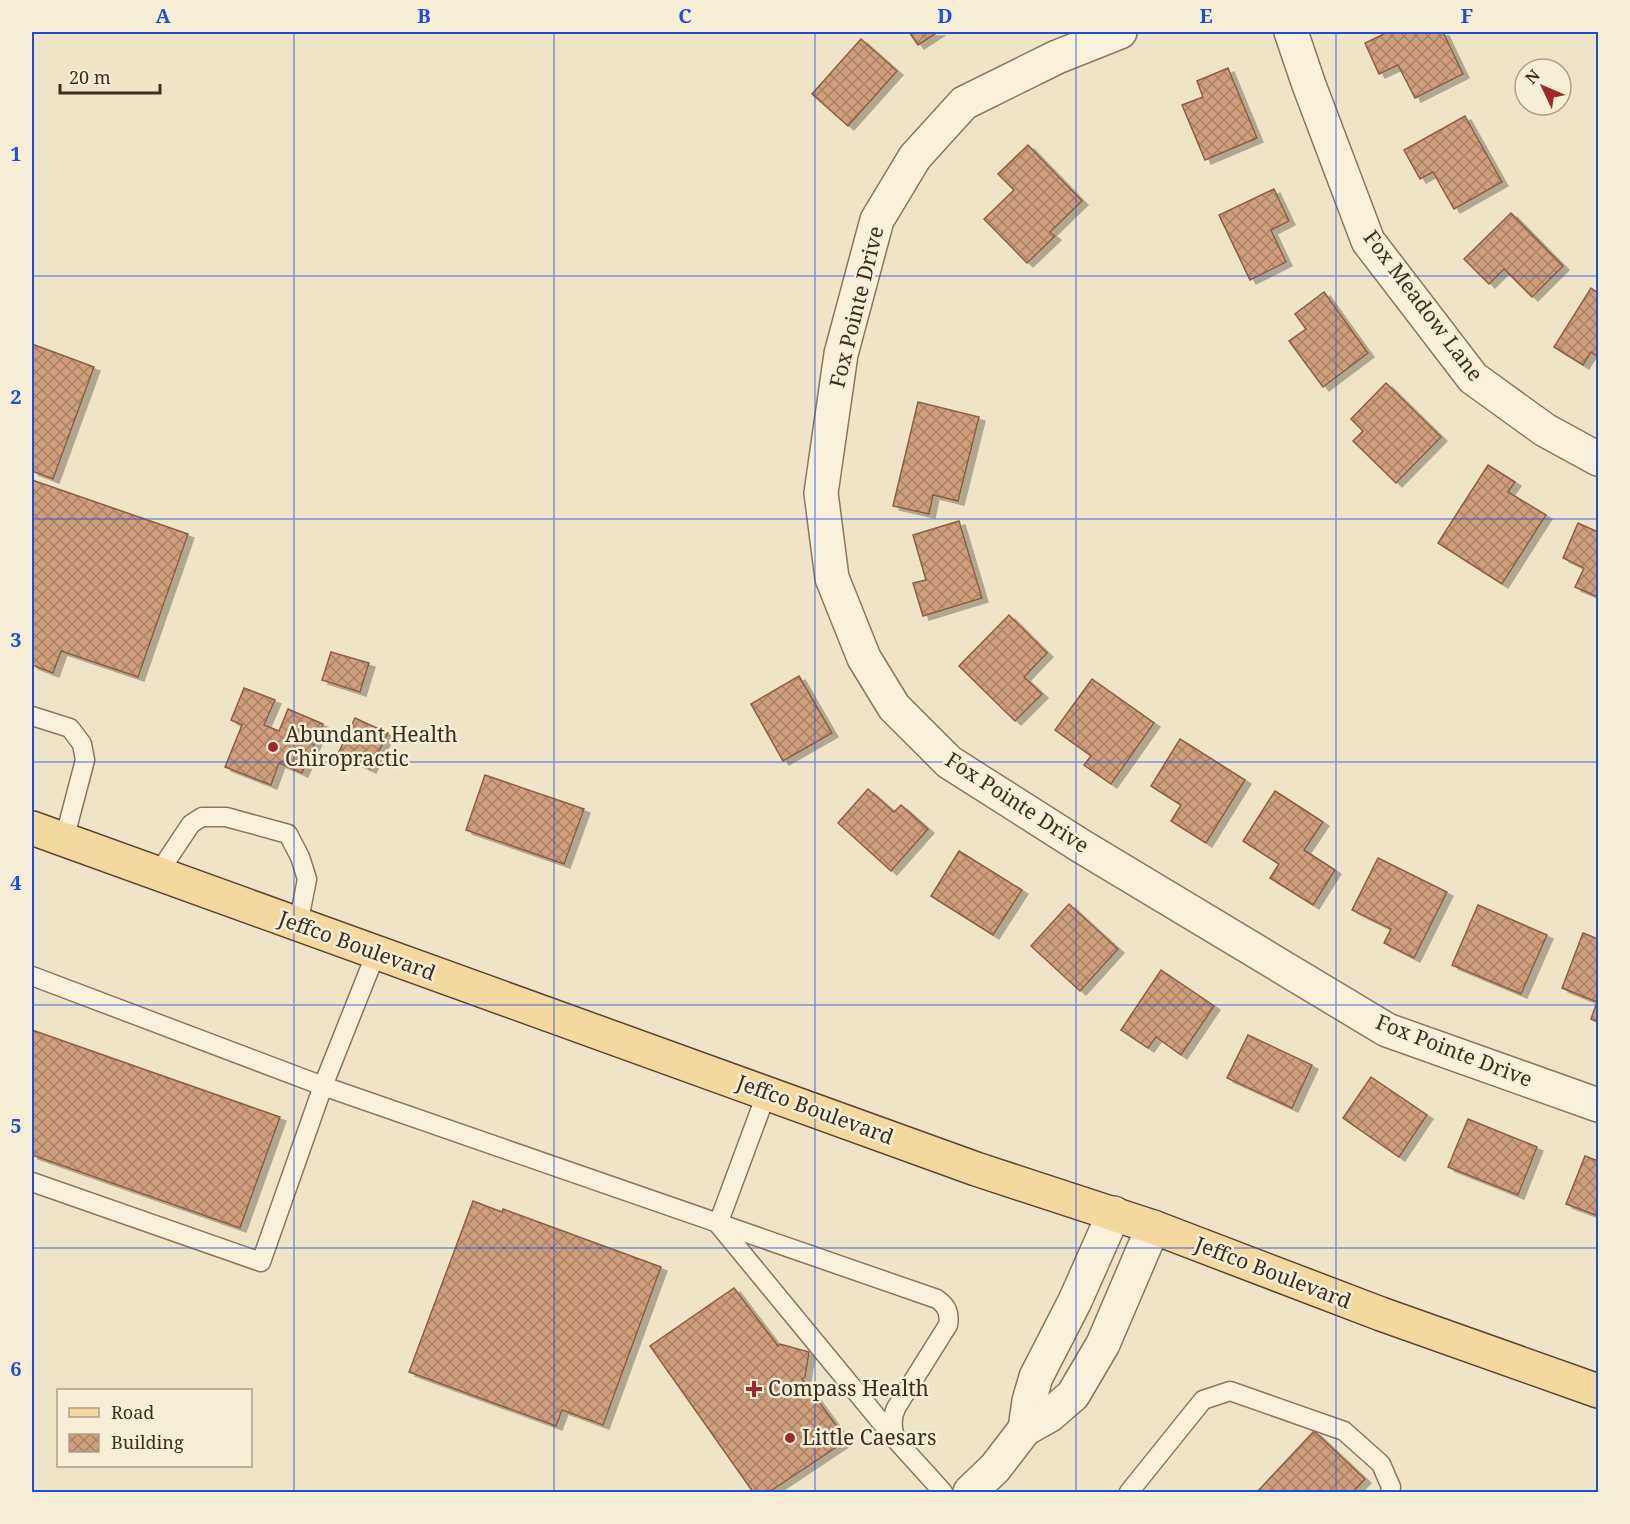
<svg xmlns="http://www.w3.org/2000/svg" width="1630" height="1524" font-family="'Noto Serif',serif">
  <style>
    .building { fill: url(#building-cross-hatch); stroke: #8d5f41; stroke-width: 1.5; filter: url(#shadow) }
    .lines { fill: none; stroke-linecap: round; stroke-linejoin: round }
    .service-casing { stroke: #8d765c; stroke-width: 21 }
    .minor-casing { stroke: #8d765c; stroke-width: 36 }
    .primary-casing { stroke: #5b4430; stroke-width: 36 }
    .service { stroke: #faf1dc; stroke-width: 18 }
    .minor { stroke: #faf1dc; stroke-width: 33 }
    .primary { stroke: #f3d9a0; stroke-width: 33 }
    .grid { fill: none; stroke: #1d4ed8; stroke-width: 1.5; stroke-opacity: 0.55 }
    .poi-dot { fill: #9e2a2b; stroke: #f7eed8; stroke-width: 2 }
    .labels { text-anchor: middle; stroke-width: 5; stroke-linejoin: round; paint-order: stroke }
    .street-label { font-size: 21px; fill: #3d2e20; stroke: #f7eed8 }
    .poi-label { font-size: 21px; fill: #3d2e20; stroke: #f7eed8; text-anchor: start }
    .neatline { fill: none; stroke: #1d4ed8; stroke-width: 2 }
    .grid-label { font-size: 20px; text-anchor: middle; font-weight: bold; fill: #1d4ed8 }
  </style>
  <defs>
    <pattern id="building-cross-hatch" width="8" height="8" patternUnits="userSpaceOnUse" patternTransform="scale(1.5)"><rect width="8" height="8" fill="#cf9f7d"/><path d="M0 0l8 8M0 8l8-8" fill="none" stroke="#a98266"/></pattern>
    <filter id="shadow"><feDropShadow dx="6" dy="4" stdDeviation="0" flood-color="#0004"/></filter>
  </defs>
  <rect width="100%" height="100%" fill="#f0e4c8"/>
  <!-- building -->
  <g class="building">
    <path d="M909,32H938L918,45Z"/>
    <path d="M1388,32H1443L1463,74L1415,98L1398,65L1379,74L1365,43Z"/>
    <path d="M861,39L897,71L848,126L812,94Z"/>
    <path d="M1228,68L1257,138L1205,160L1182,105L1203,97L1197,81Z"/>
    <path d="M1465,116L1502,182L1454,209L1433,172L1420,179L1404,150Z"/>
    <path d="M1028,145L1082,201L1050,232L1055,236L1027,263L984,219L1014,190L998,174Z"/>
    <path d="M1274,189L1289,221L1271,230L1286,262L1250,280L1219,215Z"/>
    <path d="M1511,213L1563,266L1532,297L1504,269L1489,284L1464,259Z"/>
    <path d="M1591,288L1598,293V357L1591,352L1583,365L1554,347Z"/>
    <path d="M1324,292L1368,353L1323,387L1289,341L1306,329L1295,314Z"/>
    <path d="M32,344L94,367L53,479L32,471Z"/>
    <path d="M1386,383L1441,437L1396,483L1353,441L1363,431L1351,419Z"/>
    <path d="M918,402L979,417L958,501L933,495L929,514L893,506Z"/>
    <path d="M1488,465L1515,482L1508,492L1546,515L1502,584L1438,543Z"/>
    <path d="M32,480L188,534L138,677L61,651L53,673L32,665Z"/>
    <path d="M959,521L982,598L923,616L913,583L926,580L913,535Z"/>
    <path d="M1578,523L1598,532V597L1575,587L1584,568L1563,558Z"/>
    <path d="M1009,615L1047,653L1024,677L1042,694L1015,721L959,666Z"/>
    <path d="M331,652L369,663L360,692L322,680Z"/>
    <path d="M799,676L832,733L783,761L751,704Z"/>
    <path d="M1092,679L1154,723L1111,784L1084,765L1091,756L1055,730Z"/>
    <path d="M244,688L275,700L264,725L279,731L288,709L323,724L302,773L279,763L271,785L225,767L242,725L231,720Z"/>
    <path d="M355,718L388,733L370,769L338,754Z"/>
    <path d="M1180,739L1245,780L1206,843L1171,821L1181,805L1151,786Z"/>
    <path d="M485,775L584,809L564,864L466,830Z"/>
    <path d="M868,789L894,812L901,805L928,829L891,871L838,823Z"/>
    <path d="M1275,791L1323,822L1304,850L1335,870L1313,905L1270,878L1279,864L1243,841Z"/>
    <path d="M959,851L1022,890L993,935L931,896Z"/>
    <path d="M1378,858L1447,892L1414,958L1384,943L1391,929L1352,910Z"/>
    <path d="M1069,904L1118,949L1080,991L1031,946Z"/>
    <path d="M1478,905L1547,935L1521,994L1452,965Z"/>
    <path d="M1583,933L1598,939V1022L1591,1019L1597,1002L1562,988Z"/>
    <path d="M1161,970L1214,1006L1181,1055L1156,1037L1148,1048L1121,1030Z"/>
    <path d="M32,1030L280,1117L240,1228L32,1155Z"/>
    <path d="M1248,1035L1312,1065L1292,1108L1227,1078Z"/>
    <path d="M1371,1077L1427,1115L1399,1157L1343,1118Z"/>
    <path d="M1468,1119L1537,1147L1518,1195L1448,1167Z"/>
    <path d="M1585,1156L1598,1161V1216L1566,1204Z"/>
    <path d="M473,1201L502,1212L503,1209L661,1267L603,1425L562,1410L556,1426L409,1372Z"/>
    <path d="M734,1288L778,1346L780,1344L809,1352L805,1377L802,1379L847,1440L769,1492H753L650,1346Z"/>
    <path d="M1314,1431L1365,1479L1353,1492H1257Z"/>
  </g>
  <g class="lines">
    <!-- service casing -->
    <g class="service-casing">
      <g id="service">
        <path d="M32,716L70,728L82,744L85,760L64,840"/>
        <path d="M157,875L191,824L202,817H226L288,834L300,857L307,879L298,925"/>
        <path d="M32,976L323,1086L937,1299C947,1306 950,1313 948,1325L896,1408C891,1420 892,1428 896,1440L943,1492"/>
        <path d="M767,1092L718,1224L895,1439"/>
        <path d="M32,1182L261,1262L323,1086L376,953"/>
        <path d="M1129,1492L1203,1400L1230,1391L1344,1431L1381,1464L1391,1487L1390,1492"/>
      </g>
    </g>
    <!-- minor casing -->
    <g class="minor-casing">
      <g id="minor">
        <path d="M1120,32L1057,57L964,103L915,157L877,220L841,354L821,493L832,578L864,658L894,707L949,762L1081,846L1387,1030L1598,1105"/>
        <path d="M1291,32L1309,85L1368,241L1473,378L1545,430L1598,459"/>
        <path d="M1025,1429L1029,1401L1036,1377L1075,1301L1114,1213"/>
        <path d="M970,1492L995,1468L1025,1429L1050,1415L1073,1395L1103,1344L1153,1227"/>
      </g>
    </g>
    <!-- primary casing -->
    <g class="primary-casing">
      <path id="primary" d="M32,828L976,1169L1153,1227L1381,1314L1598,1391"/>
    </g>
    <!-- service -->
    <use href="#service" class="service"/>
    <!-- minor -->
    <use href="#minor" class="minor"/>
    <!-- primary -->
    <use href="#primary" class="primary"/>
  </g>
  <!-- grid -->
  <path class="grid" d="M294,32V1492M554,32V1492M815,32V1492M1076,32V1492M1336,32V1492M32,276H1598M32,519H1598M32,762H1598M32,1005H1598M32,1248H1598"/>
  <!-- markers -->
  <g class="poi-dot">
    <circle cx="273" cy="747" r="6"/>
    <path d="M751 1380h6v6h6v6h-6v6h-6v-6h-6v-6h6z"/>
    <circle cx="790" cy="1438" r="6"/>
  </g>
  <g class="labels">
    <!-- street labels -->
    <g class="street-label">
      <text transform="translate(1423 306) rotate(53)" y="7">Fox Meadow Lane</text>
      <text transform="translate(857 307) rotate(-76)" y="7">Fox Pointe Drive</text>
      <text transform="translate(1017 803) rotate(33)" y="7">Fox Pointe Drive</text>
      <text transform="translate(357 946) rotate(20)" y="7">Jeffco Boulevard</text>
      <text transform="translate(1454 1051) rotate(21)" y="7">Fox Pointe Drive</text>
      <text transform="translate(815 1110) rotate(20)" y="7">Jeffco Boulevard</text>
      <text transform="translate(1273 1273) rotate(21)" y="7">Jeffco Boulevard</text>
    </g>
    <!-- poi labels -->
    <g class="poi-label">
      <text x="285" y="742">Abundant Health<tspan x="285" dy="24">Chiropractic</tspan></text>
      <text x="768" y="1396">Compass Health</text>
      <text x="802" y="1445">Little Caesars</text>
    </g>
  </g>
  <!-- border -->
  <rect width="1630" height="1524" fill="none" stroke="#f7eed8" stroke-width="66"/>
  <!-- legend -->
  <rect x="57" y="1389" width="195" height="78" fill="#f7eed8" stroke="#ada18e" stroke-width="1.5"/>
  <rect x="69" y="1408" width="30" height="9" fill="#f3d9a0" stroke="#ada18e" stroke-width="1.5"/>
  <text x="111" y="1419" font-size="18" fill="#3d2e20">Road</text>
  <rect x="69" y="1434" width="30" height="18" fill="url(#building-cross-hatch)" stroke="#ada18e" stroke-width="1.5"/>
  <text x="111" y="1449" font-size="18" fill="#3d2e20">Building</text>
  <!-- north arrow -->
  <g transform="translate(1543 87) rotate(314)"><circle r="28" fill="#f7eed8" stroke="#ada18e" stroke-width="1.5"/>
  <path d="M0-4.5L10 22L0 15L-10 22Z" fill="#9e2a2b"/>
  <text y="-9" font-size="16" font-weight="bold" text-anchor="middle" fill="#3d2e20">N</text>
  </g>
  <!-- scale -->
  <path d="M60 84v9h100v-9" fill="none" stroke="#3d2e20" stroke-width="3"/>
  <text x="69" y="84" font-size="18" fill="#3d2e20" stroke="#f7eed8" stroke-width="4.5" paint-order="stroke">20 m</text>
  <rect x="33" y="33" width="1564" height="1458" class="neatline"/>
  <g class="grid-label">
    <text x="163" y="23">A</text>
    <text x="424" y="23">B</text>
    <text x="685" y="23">C</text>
    <text x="945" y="23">D</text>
    <text x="1206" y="23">E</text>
    <text x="1467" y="23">F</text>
    <text x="16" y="161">1</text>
    <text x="16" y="404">2</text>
    <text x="16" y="647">3</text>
    <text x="16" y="890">4</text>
    <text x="16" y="1133">5</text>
    <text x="16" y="1376">6</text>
  </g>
</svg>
